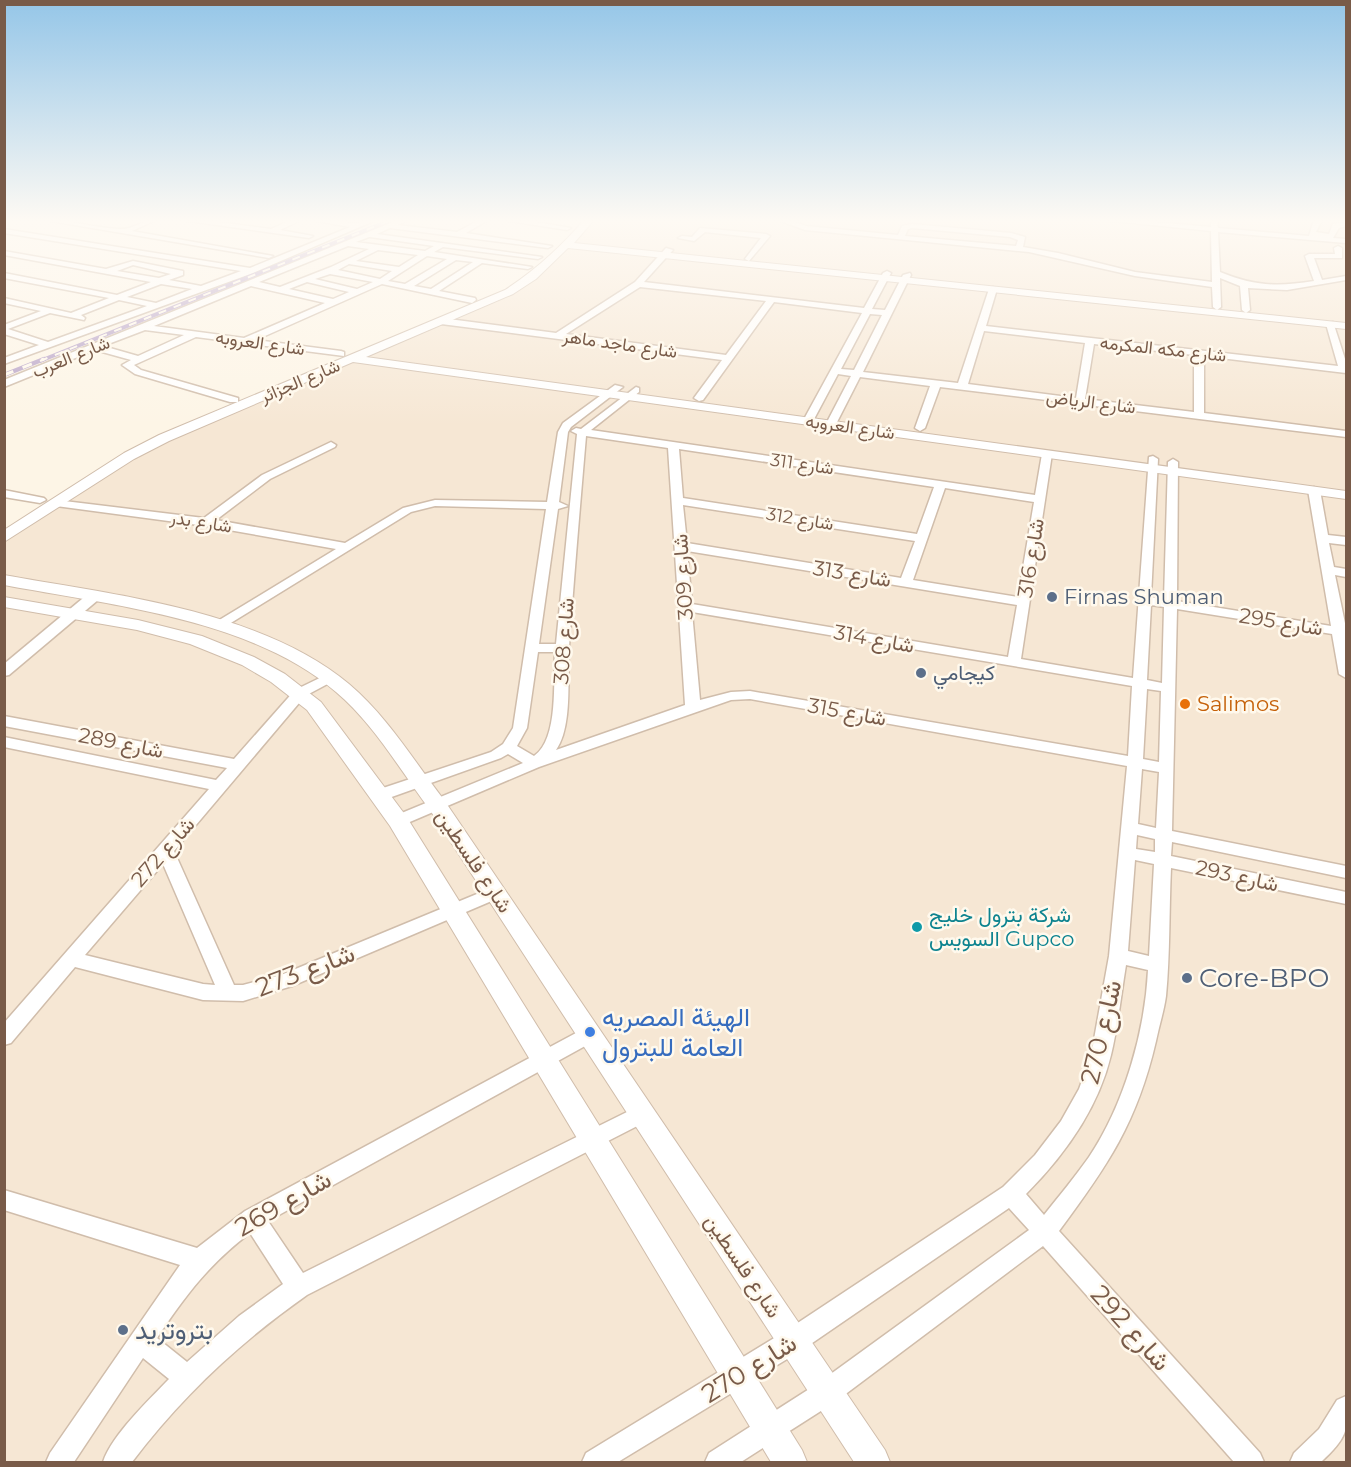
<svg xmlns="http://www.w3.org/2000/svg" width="1351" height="1467" font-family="Montserrat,Vazirmatn,sans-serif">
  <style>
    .residential { fill: #f6e7d4 }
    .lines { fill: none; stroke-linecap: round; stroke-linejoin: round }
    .minor-casing { stroke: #d0bdab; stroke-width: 3 }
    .tertiary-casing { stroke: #d0bdab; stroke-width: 2 }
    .minor { fill: #fff; fill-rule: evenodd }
    .tertiary { fill: #fff; fill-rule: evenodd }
    .rail-far1-casing { stroke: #b8a3c8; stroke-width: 4 }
    .rail-casing { stroke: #b8a3c8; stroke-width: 4.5 }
    .rail-far1 { stroke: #fff9ed; stroke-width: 2; stroke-dasharray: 8; stroke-linecap: butt }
    .rail { stroke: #fff9ed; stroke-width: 3; stroke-dasharray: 10; stroke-linecap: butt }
    .service-dot { fill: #5c6f8a; stroke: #fff9ed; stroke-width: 2 }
    .food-dot { fill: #e8710a; stroke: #fff9ed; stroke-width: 2 }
    .culture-dot { fill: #0f9aa8; stroke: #fff9ed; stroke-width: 2 }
    .shop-dot { fill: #3f7fe0; stroke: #fff9ed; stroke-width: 2 }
    .labels { text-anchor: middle; stroke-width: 5; stroke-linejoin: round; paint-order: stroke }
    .far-street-label { font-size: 18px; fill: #795b49; stroke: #fff9ed }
    .street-label { font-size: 21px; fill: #795b49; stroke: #fff9ed }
    .service-label { font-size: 21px; fill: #4e5e75; stroke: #fff9ed; text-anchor: start }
    .food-label { font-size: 21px; fill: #c56008; stroke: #fff9ed; text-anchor: start }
    .culture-label { font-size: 21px; fill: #0d838f; stroke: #fff9ed; text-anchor: start }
    .near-street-label { font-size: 26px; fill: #795b49; stroke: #fff9ed }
    .near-service-label { font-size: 26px; fill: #4e5e75; stroke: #fff9ed; text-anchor: start }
    .near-shop-label { font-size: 26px; fill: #366cbe; stroke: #fff9ed; text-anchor: start }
  </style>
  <rect width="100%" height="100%" fill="#fdf5e6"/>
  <!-- residential -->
  <path class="residential" d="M591,220H1346V1462H5V533L135,450L513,291Z"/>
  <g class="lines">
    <!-- minor casing -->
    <g class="minor-casing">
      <g id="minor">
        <path d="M45,220C71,220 95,228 120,229C132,230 143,220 156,220L132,231L273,256L269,258Z"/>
        <path d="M181,220H202L271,229L291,220H301L280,230L313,236L309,238Z"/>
        <path d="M311,220L358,223L366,220H376L253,273L4,364V358L39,345L4,334V325L41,311L4,303V298L71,313L109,298L4,278V273L117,295L151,282L4,255V251L106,269L133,261L183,271V275L169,280L201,286L241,271L4,233V229L250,268L350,227ZM133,265L171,274L159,278L117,271ZM161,284L192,289L156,303L127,297ZM119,300L147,306L48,342L8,329L50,313L84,320L85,318L81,315Z"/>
        <path d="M398,220H408L398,225L457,232L479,220H488L466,233L552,246L548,248L390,228L377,234L542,257L538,259L443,247L434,252L532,267L528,269L482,263L439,291L475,298L476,300L472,303L382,284L256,340L341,351L344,352V356L196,337L134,365L141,370L238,398V402H230L135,374L122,365L131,360L95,350L4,387V380ZM369,237H370L434,246L425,251L356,242ZM348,246L369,249L331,267L280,287L259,282ZM378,250L418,255L399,267L356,261ZM427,256L447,259L405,284L388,281ZM456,260L473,262L431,289L414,286ZM349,264L392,271L380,279L338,270ZM330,274L373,282L357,289L315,279ZM307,282L349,292L333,299L289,289ZM251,286L325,303L244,338L154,326ZM145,330L184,335L138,356L103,346Z"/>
        <path d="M503,220H524L571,228L567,230Z"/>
        <path d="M778,220H789L806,226L898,235L902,226L912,224L1011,233L1025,237L1023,247L1058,253L1135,272L1212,282L1211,231L1103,220H1132L1211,227V220H1217L1218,228L1309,236L1314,220L1321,222L1316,232L1329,234L1333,224L1346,222V226L1339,228L1333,238L1346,239V243L1218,232L1220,272C1254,286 1277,287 1314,281L1305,256L1309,254H1335L1334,248L1338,246L1342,248V258H1314L1322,280L1346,276V280L1287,290L1248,288L1250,310L1246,313L1242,310L1240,286L1220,278L1221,307L1217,310L1213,307L1212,287L1135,276L1029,252L805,230ZM912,228L1010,237L1018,240L1016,246L905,236L908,229Z"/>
        <path d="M700,228L766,234L770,236L749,261L745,259L761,238L705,232L694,241L678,238L682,236L692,237Z"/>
        <path d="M666,248L673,250L644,282L864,308L883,273L887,271L891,273L872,309L885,310L903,275L910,273L911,275L863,372L958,383L989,289L993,287L997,289L986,326L1338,366L1326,324L1333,322L1346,362V373L1204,356V413L1346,431V437L940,387L925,428L920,431L915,428L930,386L860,377L836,424L831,427L826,424L851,376L838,374L813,421L804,423L803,421L862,313L774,302L703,400L699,401L694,398L722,360L441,324L437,321L441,318L556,333L635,282ZM640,287L766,301L726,355L566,334ZM870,314L882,315L854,370L841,369ZM984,331L1085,343L1076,398L968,384ZM1094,344L1194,355V412L1085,399Z"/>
        <path d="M615,385L623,387L571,427L568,432L559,502L568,506L558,509L539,644H556L577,434L571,431L576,428L581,429L636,387L639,388V392L591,430L1035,495L1042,454L1043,452H1051L1052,454L1021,659L1133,678L1149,457L1153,456L1158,459L1151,597L1164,599L1168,462L1173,459L1178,462L1177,601L1331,626L1308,490L1314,487L1320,490L1328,535L1346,537V545L1329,543L1334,567L1346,569V577L1335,575L1346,628V678L1339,674L1332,634L1177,609L1172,831L1346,866V878L1172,842L1171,856L1346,892V904L1171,868C1169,911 1170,954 1166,996C1164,1011 1159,1026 1156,1041C1137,1123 1108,1165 1059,1231L1260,1453L1264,1462H1234L1043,1246L835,1402L741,1462H705L709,1453L817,1384L1029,1230L1009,1208L802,1350L618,1462H582L586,1453L784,1332L1003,1187L1035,1155L1061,1121L1079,1089L1091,1056L1109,956L1127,766L750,699L731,700L539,767L398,827L392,825L390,821L392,817L523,763L508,754L501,758L386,799H374L372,795L374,791L491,752L503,744L513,728L546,509L435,506L411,512L221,629L216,628L214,625L216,622L336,549L206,526L56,506L50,503L56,500L204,518L262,475L331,442L336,445L335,447L270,479L216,520L345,543L403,508L435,500L547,502L558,432L563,423ZM586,436L668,448L685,705L556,750C573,726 567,676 569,647C574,576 580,506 586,436ZM679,449L934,487L917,534L683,498ZM945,488L1034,502L1018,597L913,580ZM683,505L915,541L901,578L687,543ZM687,551L1017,605L1008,657L692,604ZM1151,605L1164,607L1162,683L1147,680ZM692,612L1132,686L1128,756L750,691L731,692L700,700ZM538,652H555C553,680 559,739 534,756L517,746L527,728ZM1147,689L1161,691L1159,762L1143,759ZM1142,769L1159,772L1156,828L1138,824ZM1137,835L1155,839V852L1136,849ZM1135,860L1154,864L1149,956L1128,951ZM1126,965L1148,970C1145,1032 1124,1105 1089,1157C1075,1177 1059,1196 1044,1215L1026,1194C1064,1156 1098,1109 1111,1055C1118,1026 1121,995 1126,965Z"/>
        <path d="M4,490L44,498L46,500L40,503L4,497Z"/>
        <path d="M93,593L99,597L98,600L9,675L4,676V664L88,594Z"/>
        <path d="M330,673L337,677L335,680L305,696L174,851L234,985H243L281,975L489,889L495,887L501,889L504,893L501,897L292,986L243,1001L203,1000L75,967L11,1043L4,1045V1023L209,789L4,747V737L216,780L227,768L4,726V716L234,759L295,690ZM163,864L215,985L203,984L85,955Z"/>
        <path d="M589,1026L596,1028L599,1034L596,1040L268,1221L303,1273L635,1108L642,1105L649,1108L652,1114L649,1120L307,1295C240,1342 181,1397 132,1462H103C112,1435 149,1400 169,1379L143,1358L74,1462H46L50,1453L180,1265L4,1210V1190L197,1248L245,1211ZM250,1233L283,1284L239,1316L187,1362L157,1338C185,1296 209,1264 250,1233Z"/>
        <path d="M1346,1396C1350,1430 1346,1439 1321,1462H1290L1294,1453L1319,1429L1337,1400Z"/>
      </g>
    </g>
    <!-- tertiary casing -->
    <g class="tertiary-casing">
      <g id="tertiary">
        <path d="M584,220H594L574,243L1346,323V329L568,248L536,279L513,294L366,357L1346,491V499L353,362L169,441L134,459L4,542V530L124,453L159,435L505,290C534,271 562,246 584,220Z"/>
        <path d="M4,575C114,595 261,610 349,684C387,716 414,761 444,800L885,1450L890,1462H854L430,810C400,770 374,724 336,692C252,619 110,605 4,585Z"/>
        <path d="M4,597L138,620L202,636L254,657L285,674L321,702L406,816L802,1450L807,1462H771L390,826L307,710L271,682L242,665L190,644L137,630L4,607Z"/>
      </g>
    </g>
    <!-- minor -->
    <use href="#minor" class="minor"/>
    <!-- tertiary -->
    <use href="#tertiary" class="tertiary"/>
    <!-- rail-far1 casing -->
    <g class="rail-far1-casing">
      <path id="rail-far1" d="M40,361L391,220"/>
    </g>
    <!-- rail casing -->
    <g class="rail-casing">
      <path id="rail" d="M4,375L44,359"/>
    </g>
    <!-- rail-far1 -->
    <use href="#rail-far1" class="rail-far1"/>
    <!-- rail -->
    <use href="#rail" class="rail"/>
  </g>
  <!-- sky -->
  <linearGradient id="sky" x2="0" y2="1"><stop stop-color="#95c6e8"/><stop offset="0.52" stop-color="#fefaf4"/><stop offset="1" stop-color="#fefaf4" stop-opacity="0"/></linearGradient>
  <rect width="1351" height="425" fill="url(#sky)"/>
  <!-- markers -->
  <g class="service-dot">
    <circle cx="1052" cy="597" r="6"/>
    <circle cx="921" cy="673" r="6"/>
    <circle cx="1187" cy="978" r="6"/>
    <circle cx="123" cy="1330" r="6"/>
  </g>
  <circle class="food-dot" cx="1185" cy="704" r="6"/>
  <circle class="culture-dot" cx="917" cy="927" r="6"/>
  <circle class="shop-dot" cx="590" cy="1032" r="6"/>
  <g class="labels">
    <!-- far-street labels -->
    <g class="far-street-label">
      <text transform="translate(260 343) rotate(8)" y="6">شارع العروبه</text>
      <text transform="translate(620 344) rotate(8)" y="6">شارع ماجد ماهر</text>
      <text transform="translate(1163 349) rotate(6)" y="6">شارع مكه المكرمه</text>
      <text transform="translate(71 357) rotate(-22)" y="6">شارع العرب</text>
      <text transform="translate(300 381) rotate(-23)" y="6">شارع الجزائر</text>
      <text transform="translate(1091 402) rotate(7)" y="6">شارع الرياض</text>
      <text transform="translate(850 427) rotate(8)" y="6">شارع العروبه</text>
      <text transform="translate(802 464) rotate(8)" y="6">شارع 311</text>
      <text transform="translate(800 519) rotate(9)" y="6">شارع 312</text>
      <text transform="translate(201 522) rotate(9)" y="6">شارع بدر</text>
    </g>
    <!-- street labels -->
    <g class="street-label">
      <text transform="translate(1031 558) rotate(-81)" y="7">شارع 316</text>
      <text transform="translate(852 574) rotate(9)" y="7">شارع 313</text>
      <text transform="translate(683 577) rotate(-94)" y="7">شارع 309</text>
      <text transform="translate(1281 622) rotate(9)" y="7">شارع 295</text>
      <text transform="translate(874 639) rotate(10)" y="7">شارع 314</text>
      <text transform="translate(564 641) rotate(-86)" y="7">شارع 308</text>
      <text transform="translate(847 712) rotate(10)" y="7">شارع 315</text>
      <text transform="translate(121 743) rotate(11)" y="7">شارع 289</text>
      <text transform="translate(163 852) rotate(-49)" y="7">شارع 272</text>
      <text transform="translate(474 861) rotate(56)" y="7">شارع فلسطين</text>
      <text transform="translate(1237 876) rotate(12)" y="7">شارع 293</text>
      <text transform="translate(743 1266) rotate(56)" y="7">شارع فلسطين</text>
    </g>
    <!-- service labels -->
    <g class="service-label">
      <text x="1064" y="604">Firnas Shuman</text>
      <text x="933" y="680">كيجامي</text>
    </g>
    <!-- food labels -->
    <g class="food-label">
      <text x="1197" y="711">Salimos</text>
    </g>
    <!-- culture labels -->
    <g class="culture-label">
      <text x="929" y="922">شركة بترول خليج<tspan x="929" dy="24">السويس Gupco</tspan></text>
    </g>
    <!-- near-street labels -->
    <g class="near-street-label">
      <text transform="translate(305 970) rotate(-21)" y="9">شارع 273</text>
      <text transform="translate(1101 1032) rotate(-77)" y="9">شارع 270</text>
      <text transform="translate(283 1203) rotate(-30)" y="9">شارع 269</text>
      <text transform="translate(1131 1328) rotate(48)" y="9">شارع 292</text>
      <text transform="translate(749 1368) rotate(-32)" y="9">شارع 270</text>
    </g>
    <!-- near-service labels -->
    <g class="near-service-label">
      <text x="1199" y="987">Core-BPO</text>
      <text x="135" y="1339">بتروتريد</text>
    </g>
    <!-- near-shop labels -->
    <g class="near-shop-label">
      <text x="602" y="1026">الهيئة المصريه<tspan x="602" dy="30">العامة للبترول</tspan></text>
    </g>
  </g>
  <!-- border -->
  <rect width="1351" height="1467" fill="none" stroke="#795b49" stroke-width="12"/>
</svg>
